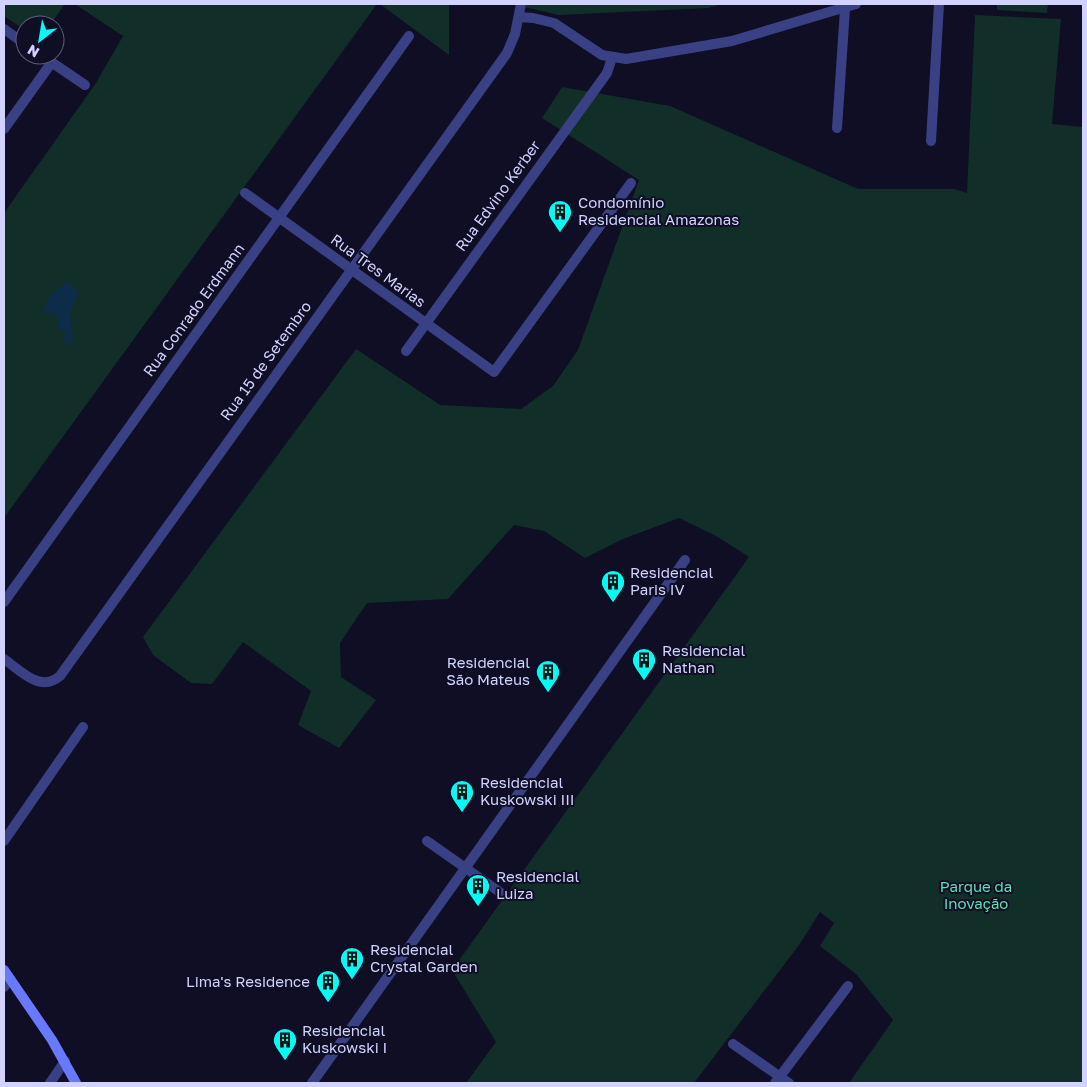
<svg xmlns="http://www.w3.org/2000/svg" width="1087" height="1087" font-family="'Golos Text',sans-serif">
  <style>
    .green { fill: #112e29 }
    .water { fill: #0c2c4a }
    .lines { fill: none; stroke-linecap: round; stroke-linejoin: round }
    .street { stroke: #394084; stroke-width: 10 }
    .secondary { stroke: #6879ff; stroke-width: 10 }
    .labels { text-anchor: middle; stroke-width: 4; stroke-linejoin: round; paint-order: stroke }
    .street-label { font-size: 15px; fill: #d1d2ff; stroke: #0f0e24 }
    .poi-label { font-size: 15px; fill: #d1d2ff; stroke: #0f0e24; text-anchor: start }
    .park-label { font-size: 15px; fill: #5ce0ae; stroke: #0f0e24 }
  </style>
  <rect width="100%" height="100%" fill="#0f0e24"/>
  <!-- green -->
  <g class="green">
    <path d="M4,4H65L50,25H25V30L4,16Z"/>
    <path d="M75,4H377L4,518V213L96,83L123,36Z"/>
    <path d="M380,4H449V55Z"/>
    <path d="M525,4H722L708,8L559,15L524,7Z"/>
    <path d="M997,4H1048L1047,13L997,10Z"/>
    <path d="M975,15L1061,19L1052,124L1083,127V1083H849L893,1020L856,974L820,946L834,923L820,912L799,945L694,1083H466L496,1042L452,970L749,557L718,537L679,518L623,539L585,558L544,531L514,525L448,599L367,603L340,643L341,677L376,700L339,748L298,725L311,691L243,642L212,684L191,683L153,655L143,637L356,349L440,405L521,409L553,386L578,350L639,180L542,118L562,87L670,106L858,189H954L967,193Z"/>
  </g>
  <!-- water -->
  <path class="water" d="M68,282L78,292L70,313L73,337L71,345L63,342L67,334L56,327L60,321L55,313H44C44,299 57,288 68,282Z"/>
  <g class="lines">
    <!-- street -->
    <g class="street">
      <path d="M519,17L533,18L554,23L602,55L626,59L732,41L856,4"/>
      <path d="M4,29L25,44"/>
      <path d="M41,55L85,85"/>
      <path d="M837,128L845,9"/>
      <path d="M4,129L52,62"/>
      <path d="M931,141L939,4"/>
      <path d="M245,193L494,372L631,183"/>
      <path d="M406,351L607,73L612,58"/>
      <path d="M4,602L409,36"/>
      <path d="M4,659C21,671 40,693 60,676L507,53L515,34L521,4"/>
      <path d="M4,841L83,727"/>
      <path d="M427,841L501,893"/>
      <path d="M4,987L10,979"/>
      <path d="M733,1044L789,1083"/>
      <path d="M50,1083L65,1061"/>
      <path d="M312,1083L685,560"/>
      <path d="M775,1083L848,986"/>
    </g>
    <!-- secondary -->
    <path class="secondary" d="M4,970L52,1040L76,1083"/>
  </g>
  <!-- icons -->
  <defs>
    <g id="building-pin" transform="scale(1.25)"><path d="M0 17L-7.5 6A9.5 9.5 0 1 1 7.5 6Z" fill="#00fcf4" stroke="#0f0e24"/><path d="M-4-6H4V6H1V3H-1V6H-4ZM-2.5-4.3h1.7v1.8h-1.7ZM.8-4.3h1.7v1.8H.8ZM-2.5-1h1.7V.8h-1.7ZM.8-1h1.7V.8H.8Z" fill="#111"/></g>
  </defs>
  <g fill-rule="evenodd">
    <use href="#building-pin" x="560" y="212"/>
    <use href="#building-pin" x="613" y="582"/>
    <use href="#building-pin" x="644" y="660"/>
    <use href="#building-pin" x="548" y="672"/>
    <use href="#building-pin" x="462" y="792"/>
    <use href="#building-pin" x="478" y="886"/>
    <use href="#building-pin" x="352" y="959"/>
    <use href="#building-pin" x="328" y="982"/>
    <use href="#building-pin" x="285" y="1040"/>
  </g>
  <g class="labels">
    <!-- street labels -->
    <g class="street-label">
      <text transform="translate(498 196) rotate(-54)" y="5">Rua Edvino Kerber</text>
      <text transform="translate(378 271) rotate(36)" y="5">Rua Tres Marias</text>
      <text transform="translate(194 310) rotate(-54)" y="5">Rua Conrado Erdmann</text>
      <text transform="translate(266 361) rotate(-54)" y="5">Rua 15 de Setembro</text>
    </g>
    <!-- poi labels -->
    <g class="poi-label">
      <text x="578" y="208">Condomínio<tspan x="578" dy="17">Residencial Amazonas</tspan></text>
      <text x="630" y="578">Residencial<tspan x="630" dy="17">Paris IV</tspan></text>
      <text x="662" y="656">Residencial<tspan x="662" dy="17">Nathan</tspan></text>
      <text x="530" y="668" text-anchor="end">Residencial<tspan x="530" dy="17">São Mateus</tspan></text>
      <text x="480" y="788">Residencial<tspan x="480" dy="17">Kuskowski III</tspan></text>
      <text x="496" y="882">Residencial<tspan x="496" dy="17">Luiza</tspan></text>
      <text x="370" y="955">Residencial<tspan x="370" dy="17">Crystal Garden</tspan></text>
      <text x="310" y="987" text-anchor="end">Lima's Residence</text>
      <text x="302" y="1036">Residencial<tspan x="302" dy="17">Kuskowski I</tspan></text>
    </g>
    <!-- park labels -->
    <g class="park-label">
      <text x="976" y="892">Parque da<tspan x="976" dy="17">Inovação</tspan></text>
    </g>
  </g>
  <!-- border -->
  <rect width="1087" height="1087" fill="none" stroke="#d1d2ff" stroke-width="10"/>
  <!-- north arrow -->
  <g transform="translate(40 40) rotate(211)"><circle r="24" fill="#0f0e24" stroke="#5d5c7c"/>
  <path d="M0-4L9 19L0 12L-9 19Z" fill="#00fcf4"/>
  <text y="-8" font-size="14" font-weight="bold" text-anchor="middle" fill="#d1d2ff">N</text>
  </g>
</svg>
